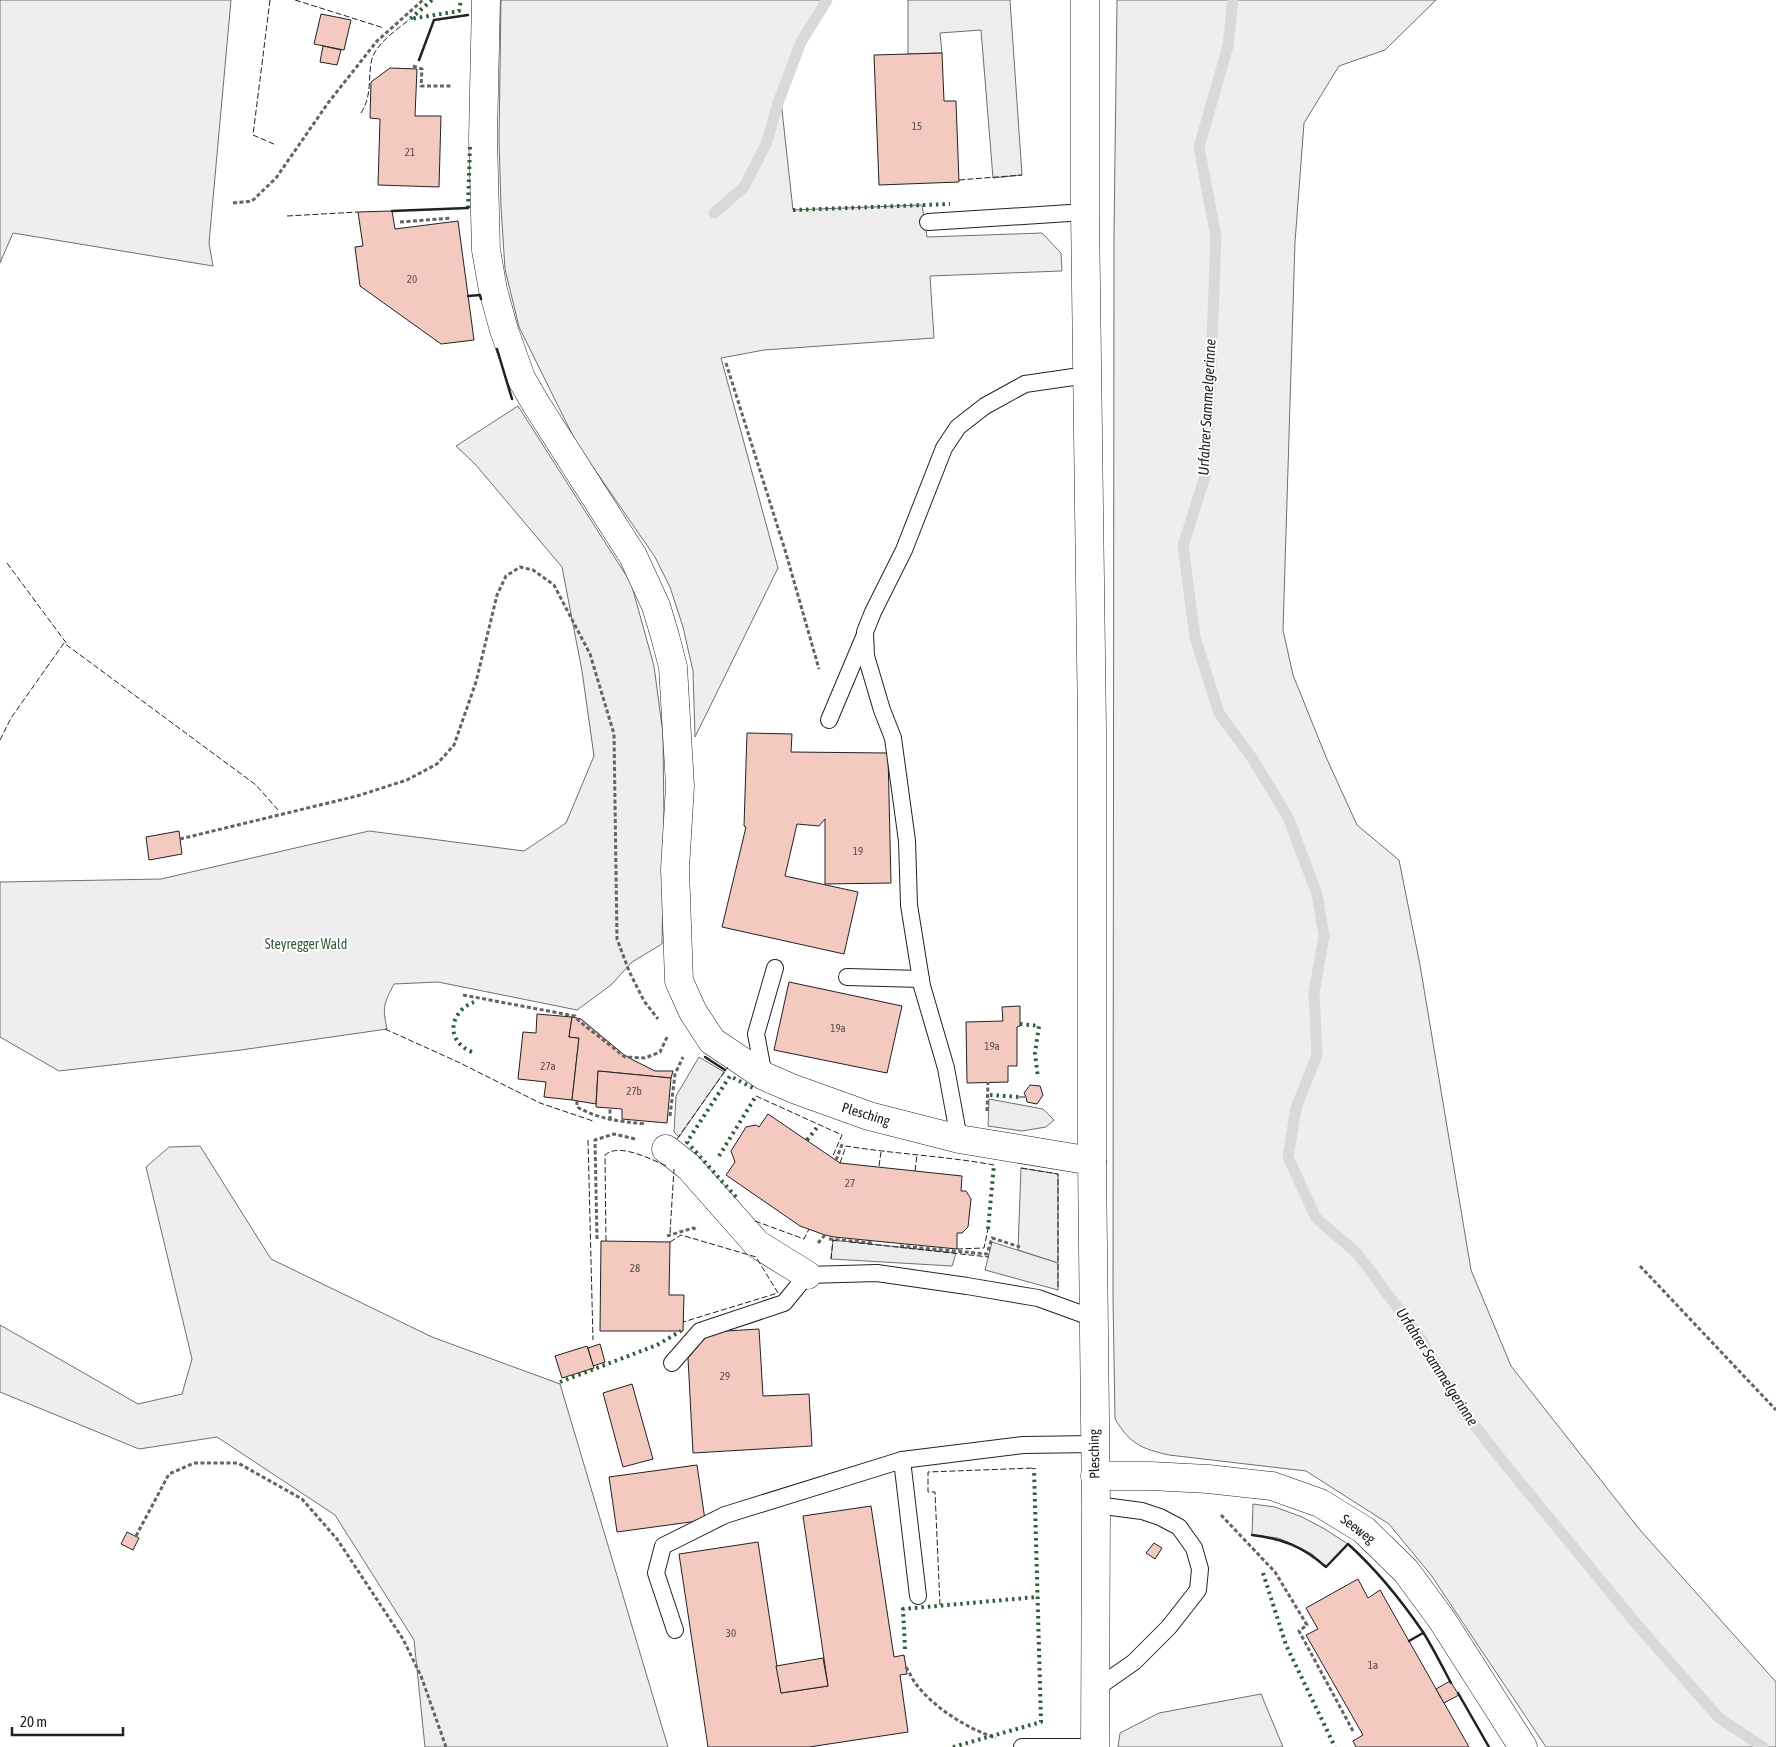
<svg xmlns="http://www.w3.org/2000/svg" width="1776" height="1747" font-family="'Asap Condensed',sans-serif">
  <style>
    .green { fill: #eee; stroke: #6f6f6f }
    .parking { fill: #ededed; stroke: #6f6f6f }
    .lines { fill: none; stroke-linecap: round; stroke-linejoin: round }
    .stream { stroke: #d9d9d9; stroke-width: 11 }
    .building { fill: #f3c9c0; stroke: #222 }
    .lane-casing { stroke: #222; stroke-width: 18 }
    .street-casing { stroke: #222; stroke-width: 29 }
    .secondary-casing { stroke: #222; stroke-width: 29 }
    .path { stroke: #646464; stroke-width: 3; stroke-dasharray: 4 2.5; stroke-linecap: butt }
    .lane { stroke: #fff; stroke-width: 16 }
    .street { stroke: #fff; stroke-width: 28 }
    .secondary { stroke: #fff; stroke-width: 28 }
    .hedge { stroke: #2f5e38; stroke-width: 4; stroke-dasharray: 2.5 4; stroke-linecap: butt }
    .fence { stroke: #222; stroke-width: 1; stroke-dasharray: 6 2.5; stroke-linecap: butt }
    .wall { stroke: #222; stroke-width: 2.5 }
    .labels { text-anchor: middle; stroke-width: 4; stroke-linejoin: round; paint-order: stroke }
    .number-label { font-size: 11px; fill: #564c4a }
    .park-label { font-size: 14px; fill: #2f5e38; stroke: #fff }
    .street-label { font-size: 14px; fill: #222; stroke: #fff }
    .water-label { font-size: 15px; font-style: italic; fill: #222; stroke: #fff }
  </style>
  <rect width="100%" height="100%" fill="#fff"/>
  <!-- green -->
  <g class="green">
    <path d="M0,0H231L209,243L213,266L13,233L0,263Z"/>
    <path d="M501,0H828L801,42L786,81L781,101L793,210L922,205L927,237L1042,233L1061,253L1062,271L930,276L934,338L764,350L721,358L778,568L695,737L693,671L683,627L670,587L655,557L577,444L519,327L505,269L501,207L499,140Z"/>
    <path d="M1117,0H1436L1385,50L1339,66L1304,123L1295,242L1283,630L1293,675L1326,757L1357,825L1399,860L1420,965L1471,1270L1511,1366L1640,1530L1776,1682V1747H1546L1431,1575L1389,1524L1306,1471L1169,1455C1142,1449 1130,1444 1115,1419L1113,1297L1114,235Z"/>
    <path d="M518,406L631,583L654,666L663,734L664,826L662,944L632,962L611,985L577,1010L438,982L394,984C384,1004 382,1006 387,1029L241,1050L59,1071L0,1037V882L161,879L369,831L524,851L566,823L594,756L582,671L562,567L475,464L456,446Z"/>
    <path d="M200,1146L271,1259L432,1337L560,1384L668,1747H425L414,1640L335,1515L217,1437L139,1449L0,1392V1325L138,1404L182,1394L192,1359L146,1167L169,1147Z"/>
    <path d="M1021,1168L1058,1174V1263L1018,1250Z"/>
  </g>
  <!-- parking -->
  <g class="parking">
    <path d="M908,0H1010L1022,175L993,178L981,30L940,33L942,53L908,54Z"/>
    <path d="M699,1057L724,1072L679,1137L674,1132L676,1096Z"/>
    <path d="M989,1099L1043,1109L1054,1120L1046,1127L1022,1131L988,1126Z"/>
    <path d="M833,1240L956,1253L952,1266L831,1259Z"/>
    <path d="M992,1242L1058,1263V1290L985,1270Z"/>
    <path d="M1253,1504L1275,1507L1302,1517L1323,1528L1348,1544L1326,1567L1312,1554L1292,1544L1278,1538L1252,1535Z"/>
    <path d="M1261,1694L1283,1747H1118L1120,1733L1159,1713Z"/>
  </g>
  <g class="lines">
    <!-- stream -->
    <g class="stream">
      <path d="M1233,0L1228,46L1199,147L1216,237L1210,394L1205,476L1183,546L1195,637L1219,713L1252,758L1288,817L1317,894L1324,936L1314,993L1317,1055L1296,1108L1288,1157L1316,1218L1357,1253L1421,1339L1460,1407L1505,1464L1639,1627L1719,1718L1763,1747"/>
      <path d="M714,213L744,187L767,142L778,103L801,42L827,0"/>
    </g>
  </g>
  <!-- building -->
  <g class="building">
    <path d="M321,14L351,20L344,50L314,44Z"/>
    <path d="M323,46L341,50L337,65L320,62Z"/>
    <path d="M942,53L944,101H956L959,182L879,185L874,55Z"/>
    <path d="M390,68L417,69L415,116H441L439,187L378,185L380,119L370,118L371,82Z"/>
    <path d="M392,211L395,229L458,221L474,340L441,344L360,286L355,247L363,246L358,212Z"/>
    <path d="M747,733L792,734L791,752L888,753L891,883L825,884V819L819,826L797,824L785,876L858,892L844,954L722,927L746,827L744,826Z"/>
    <path d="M179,831L182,854L149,860L146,837Z"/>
    <path d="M789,982L902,1006L887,1073L774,1050Z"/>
    <path d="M1020,1006V1026L1017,1027V1066H1008V1082L967,1083L966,1022L1003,1021L1002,1007Z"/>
    <path d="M537,1014L572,1017L569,1037L579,1038L572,1100L544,1097L546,1082L518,1079L523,1032L536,1033Z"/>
    <path d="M572,1017L581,1019L623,1054L633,1060L655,1071H673L671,1078L598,1071L596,1104L572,1100L579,1038L569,1037Z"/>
    <path d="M598,1071L671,1078L667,1123L622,1119V1109L596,1107Z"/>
    <path d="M1030,1085L1040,1086L1043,1095L1037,1104L1027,1102L1026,1097L1024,1093Z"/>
    <path d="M768,1114L840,1163L962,1176L961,1191H966L971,1199L968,1227L962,1233H957V1249L834,1237L825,1235L800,1226L726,1175L735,1162L731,1151L746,1127L756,1125L759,1127Z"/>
    <path d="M601,1241L670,1242L669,1295H684L683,1331H600Z"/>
    <path d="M759,1329L763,1396L809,1394L812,1446L693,1453L688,1358L710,1332Z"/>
    <path d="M600,1344L605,1362L593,1366L588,1348Z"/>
    <path d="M587,1346L594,1368L562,1378L555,1356Z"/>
    <path d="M632,1384L653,1459L623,1467L603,1393Z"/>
    <path d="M697,1465L705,1520L617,1532L609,1477Z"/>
    <path d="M871,1506L894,1657L904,1655L906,1667L907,1674L900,1675L908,1732L809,1747H708L679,1554L758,1542L781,1693L828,1686L803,1516Z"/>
    <path d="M127,1532L139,1538L133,1550L121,1544Z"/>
    <path d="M1154,1543L1162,1548L1155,1559L1146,1553Z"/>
    <path d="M1358,1579L1368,1598L1380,1590L1469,1747H1356L1353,1741L1363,1735L1306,1635L1318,1629L1306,1608Z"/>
    <path d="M823,1658L828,1686L781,1693L776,1666Z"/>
    <path d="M1450,1681L1459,1695L1444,1703L1436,1689Z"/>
  </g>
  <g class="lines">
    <!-- lane casing -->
    <g class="lane-casing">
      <g id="lane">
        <path d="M928,222L1085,212"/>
        <path d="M829,720L864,637"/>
        <path d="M847,977L921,979"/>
        <path d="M764,1076L756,1034L775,968"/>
        <path d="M959,1139L946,1068L922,986L909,905L907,841L893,738L882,710L866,656L865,632L873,612L904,550L944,448L958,427L985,406L1025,384L1087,375"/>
        <path d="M672,1363L700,1331L784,1303L807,1275L877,1273L967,1286L1038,1298L1093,1318"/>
        <path d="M902,1460L918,1596"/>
        <path d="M675,1630L656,1573L663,1546L725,1515L902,1460L1023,1445L1094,1444"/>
        <path d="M1094,1690L1134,1662L1169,1627L1198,1590L1200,1569L1194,1548L1179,1527L1160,1517L1142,1511L1096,1505"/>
        <path d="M1022,1747H1095"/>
      </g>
    </g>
    <!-- street casing -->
    <g class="street-casing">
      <g id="street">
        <path d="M486,0L483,138L486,250L493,290L504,330L521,378L536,404L633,556L656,606L665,636L673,667L680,786L675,869L679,981L693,1012L712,1041L764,1076L794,1089L869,1116L959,1139L1092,1161"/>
        <path d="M666,1149L689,1167L757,1244L807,1275"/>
        <path d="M1095,1476H1150L1208,1479L1272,1486L1320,1503L1364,1530L1406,1571L1442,1620L1523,1747"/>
      </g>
    </g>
    <!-- secondary casing -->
    <g class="secondary-casing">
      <path id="secondary" d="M1085,0V212L1092,728V1161L1096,1505L1095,1747"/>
    </g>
    <!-- path -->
    <g class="path">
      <path d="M413,66L422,69L421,86H452"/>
      <path d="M233,203L252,201L276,178L328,103L377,41L423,0"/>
      <path d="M400,222L452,218"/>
      <path d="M726,363L785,550L819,669"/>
      <path d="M180,839L357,796L407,780L437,764L454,745L476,682L497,595L506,576L520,567L533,570L554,585L590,654L614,734L617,939L629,971L644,1001L658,1019"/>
      <path d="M463,995L575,1016L579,1021L625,1057L645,1058L660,1052L668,1035"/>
      <path d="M577,1101V1107C601,1120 619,1121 645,1124"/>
      <path d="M987,1111L988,1082"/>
      <path d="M670,1116L675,1074L683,1057"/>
      <path d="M610,1120V1109"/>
      <path d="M836,1160L843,1142"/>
      <path d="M667,1236L693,1228L698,1230"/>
      <path d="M597,1239L595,1140L614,1134L635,1139"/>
      <path d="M829,1239L873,1243"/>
      <path d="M818,1243L825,1235"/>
      <path d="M900,1246L987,1254L992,1238L1020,1247"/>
      <path d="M1640,1266L1776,1410"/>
      <path d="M1221,1515L1275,1572L1307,1625L1299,1631L1353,1731"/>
      <path d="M136,1536L169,1474L194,1463H238L302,1499L337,1539L403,1639L421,1676L446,1747"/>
      <path d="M906,1667C910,1673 912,1679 916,1684C934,1708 968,1729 996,1738"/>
    </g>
    <!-- lane -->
    <use href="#lane" class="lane"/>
    <!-- street -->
    <use href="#street" class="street"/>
    <!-- secondary -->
    <use href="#secondary" class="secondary"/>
    <!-- hedge -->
    <g class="hedge">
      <path d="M432,0L410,19L459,11L461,0"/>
      <path d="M468,208L470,145"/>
      <path d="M793,210L950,204"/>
      <path d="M1020,1024L1039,1026L1035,1053L1038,1078"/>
      <path d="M472,1052C445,1041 449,1012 474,1002"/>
      <path d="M990,1095L1019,1097"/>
      <path d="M807,1140L819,1125"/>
      <path d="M719,1156L756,1096"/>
      <path d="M736,1197L687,1142L730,1076L753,1088"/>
      <path d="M988,1229L994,1165"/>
      <path d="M560,1382L657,1345L681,1331"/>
      <path d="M1263,1573L1286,1645L1335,1747"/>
      <path d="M905,1649L903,1609L1037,1597"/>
      <path d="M953,1747L1041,1722L1034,1468"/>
    </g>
    <!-- fence -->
    <g class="fence">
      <path d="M270,0L253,135L276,145"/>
      <path d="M295,0L384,28"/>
      <path d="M361,113C372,95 368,82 371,63C374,44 397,30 410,19"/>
      <path d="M959,180L1022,175"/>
      <path d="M287,216L358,212"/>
      <path d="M7,563L67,644"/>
      <path d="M0,740L11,718L64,643L256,785L278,810"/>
      <path d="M385,1029L458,1062L540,1103L593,1121"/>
      <path d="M756,1096L842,1135L832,1158"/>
      <path d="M1019,1097H1026"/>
      <path d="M677,1139L728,1067"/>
      <path d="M588,1140L593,1340"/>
      <path d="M840,1163L846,1146C895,1154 945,1156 994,1165"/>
      <path d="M879,1166L881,1152"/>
      <path d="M1021,1168L1058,1174V1290"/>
      <path d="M915,1171L917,1155"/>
      <path d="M755,1221L804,1239L809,1229"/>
      <path d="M670,1233L674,1169"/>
      <path d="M606,1241L605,1155C619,1142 652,1160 667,1166"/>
      <path d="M670,1242L681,1235L756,1257L778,1293L683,1322"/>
      <path d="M850,1242L989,1257"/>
      <path d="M957,1249L984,1248L988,1229"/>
      <path d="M831,1259L833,1240L837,1241"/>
      <path d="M940,1605L935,1492H928V1472L1034,1468"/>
    </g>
    <!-- wall -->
    <g class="wall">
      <path d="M419,60L434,20L468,15"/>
      <path d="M392,211L468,208"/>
      <path d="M468,296L480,295L481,299"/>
      <path d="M497,349L512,399"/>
      <path d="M705,1057L725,1070"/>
      <path d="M1252,1535C1283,1539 1302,1546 1326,1567L1348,1544C1377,1570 1401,1600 1423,1632C1433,1648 1442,1666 1451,1683"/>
      <path d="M1409,1641L1423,1633"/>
      <path d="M1458,1693L1489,1747"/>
    </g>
  </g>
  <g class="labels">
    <!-- number labels -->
    <g class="number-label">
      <text x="917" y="130">15</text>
      <text x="410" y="156">21</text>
      <text x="412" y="283">20</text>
      <text x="858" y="855">19</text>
      <text x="838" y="1032">19a</text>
      <text x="992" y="1050">19a</text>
      <text x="548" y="1070">27a</text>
      <text x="634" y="1095">27b</text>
      <text x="850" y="1187">27</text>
      <text x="635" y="1272">28</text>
      <text x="725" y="1380">29</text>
      <text x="731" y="1637">30</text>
      <text x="1373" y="1669">1a</text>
    </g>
    <!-- park labels -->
    <g class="park-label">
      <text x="306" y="949">Steyregger Wald</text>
    </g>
    <!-- street labels -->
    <g class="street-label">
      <text transform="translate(866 1114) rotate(17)" y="5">Plesching</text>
      <text transform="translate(1094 1454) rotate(-91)" y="5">Plesching</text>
      <text transform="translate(1358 1529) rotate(37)" y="5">Seeweg</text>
    </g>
    <!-- water labels -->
    <g class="water-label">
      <text transform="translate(1207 407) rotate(-87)" y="5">Urfahrer Sammelgerinne</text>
      <text transform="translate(1437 1367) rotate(57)" y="5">Urfahrer Sammelgerinne</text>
    </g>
  </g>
  <!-- scale -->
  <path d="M12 1727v8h111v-8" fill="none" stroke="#222222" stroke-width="2.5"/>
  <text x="20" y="1727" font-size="15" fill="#222222" stroke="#ffffff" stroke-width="4" paint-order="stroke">20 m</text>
</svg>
